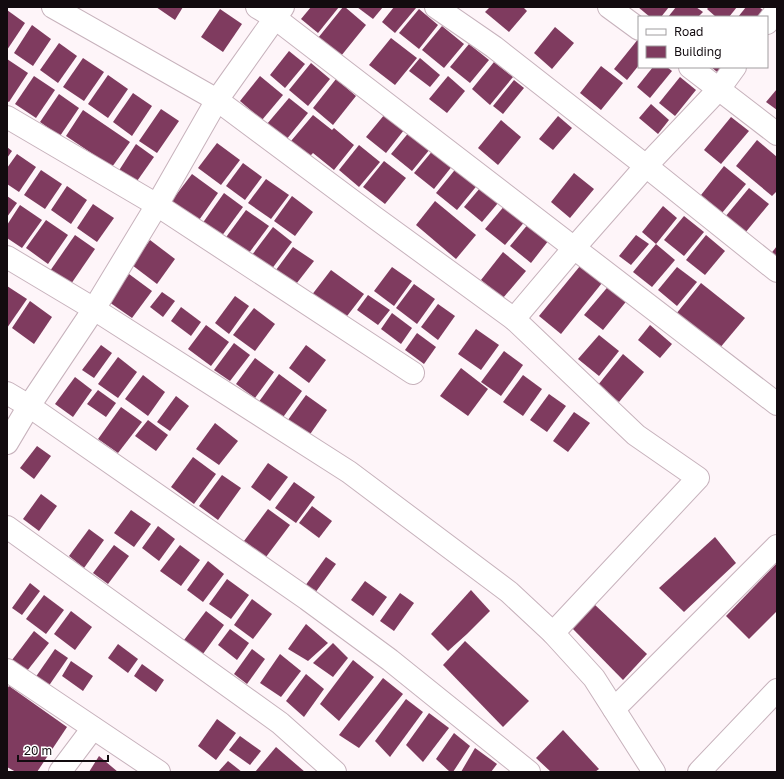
<svg xmlns="http://www.w3.org/2000/svg" width="784" height="779" font-family="'Golos Text',sans-serif">
  <style>
    .building { fill: #7f3b5f }
    .lines { fill: none; stroke-linecap: round; stroke-linejoin: round }
    .minor-casing { stroke: #c7b2bc; stroke-width: 24 }
    .minor { stroke: #fff; stroke-width: 22 }
  </style>
  <rect width="100%" height="100%" fill="#fef5f9"/>
  <!-- building -->
  <g class="building">
    <path d="M156,7H183L175,20Z"/>
    <path d="M311,7H339L318,33L301,19Z"/>
    <path d="M343,7H345L366,25L341,56L318,38Z"/>
    <path d="M357,7H383L373,19Z"/>
    <path d="M394,7H414L416,8L395,33L382,22Z"/>
    <path d="M490,7H523L527,11L509,32L485,12Z"/>
    <path d="M638,7H669L661,17H650Z"/>
    <path d="M676,7H696L703,12L698,17H668Z"/>
    <path d="M709,7H737L729,17H716L707,9Z"/>
    <path d="M746,7H759L769,15L767,17H738Z"/>
    <path d="M220,9L242,24L223,52L201,37Z"/>
    <path d="M419,9L438,25L419,49L399,33Z"/>
    <path d="M7,10L25,23L7,50Z"/>
    <path d="M32,25L51,39L33,66L14,53Z"/>
    <path d="M442,26L464,44L444,68L422,50Z"/>
    <path d="M555,27L574,43L552,69L534,53Z"/>
    <path d="M391,38L417,58L395,85L369,65Z"/>
    <path d="M639,38V65L627,80L614,69Z"/>
    <path d="M59,43L77,56L58,83L40,70Z"/>
    <path d="M469,44L489,60L470,83L450,67Z"/>
    <path d="M289,51L305,64L285,88L270,75Z"/>
    <path d="M83,58L104,72L84,101L63,87Z"/>
    <path d="M420,58L440,75L430,87L409,71Z"/>
    <path d="M7,59L28,73L9,102L7,101Z"/>
    <path d="M494,62L513,77L490,105L472,89Z"/>
    <path d="M311,63L330,79L308,106L289,90Z"/>
    <path d="M601,66L623,83L601,110L580,93Z"/>
    <path d="M653,67H667L672,71L650,98L637,87Z"/>
    <path d="M711,67H729L722,76Z"/>
    <path d="M108,75L128,89L108,118L88,104Z"/>
    <path d="M34,76L55,90L36,118L15,104Z"/>
    <path d="M260,76L283,95L262,120L240,101Z"/>
    <path d="M448,76L465,91L447,113L429,99Z"/>
    <path d="M680,77L696,90L675,116L659,103Z"/>
    <path d="M336,79L356,96L333,125L313,108Z"/>
    <path d="M514,80L524,88L503,114L493,106Z"/>
    <path d="M777,89V110L766,102Z"/>
    <path d="M133,93L152,106L132,136L113,122Z"/>
    <path d="M59,94L79,108L60,136L40,122Z"/>
    <path d="M289,98L308,113L286,140L267,124Z"/>
    <path d="M651,104L669,120L658,134L639,118Z"/>
    <path d="M161,109L179,121L157,153L139,141Z"/>
    <path d="M83,110L130,142L112,167L66,136Z"/>
    <path d="M385,114L404,130L386,153L366,137Z"/>
    <path d="M313,115L332,130L334,128L354,145L334,170L313,153L310,156L291,141Z"/>
    <path d="M558,116L572,128L553,150L539,139Z"/>
    <path d="M731,117L749,131L721,164L704,150Z"/>
    <path d="M501,120L521,137L498,165L478,148Z"/>
    <path d="M410,131L430,149L412,171L391,154Z"/>
    <path d="M757,140L777,157V191L772,196L736,166Z"/>
    <path d="M217,143L240,160L221,185L198,168Z"/>
    <path d="M136,144L154,157L135,184L118,172Z"/>
    <path d="M359,145L380,162L359,187L339,170Z"/>
    <path d="M7,147L12,151L7,158Z"/>
    <path d="M434,149L453,165L434,189L414,173Z"/>
    <path d="M17,154L36,167L19,192L7,184V168Z"/>
    <path d="M384,161L406,178L385,204L363,187Z"/>
    <path d="M243,163L262,177L245,200L226,186Z"/>
    <path d="M458,166L479,183L457,210L436,193Z"/>
    <path d="M724,166L746,184L722,213L701,195Z"/>
    <path d="M41,170L62,184L45,209L24,195Z"/>
    <path d="M574,173L594,189L570,218L551,202Z"/>
    <path d="M192,174L218,193L197,223L170,203Z"/>
    <path d="M266,179L289,195L271,219L248,203Z"/>
    <path d="M67,186L87,200L71,224L51,210Z"/>
    <path d="M480,188L498,203L482,222L464,207Z"/>
    <path d="M749,188L769,204L745,233L725,217Z"/>
    <path d="M224,193L243,207L221,237L202,224Z"/>
    <path d="M7,196L17,203L7,217Z"/>
    <path d="M292,196L313,212L295,236L274,221Z"/>
    <path d="M435,201L476,235L456,259L416,225Z"/>
    <path d="M93,204L114,218L97,242L77,228Z"/>
    <path d="M506,204L526,220L505,245L485,229Z"/>
    <path d="M20,205L42,220L22,248L7,238V225Z"/>
    <path d="M663,206L677,218L656,244L642,232Z"/>
    <path d="M246,210L269,226L246,257L224,240Z"/>
    <path d="M684,216L704,232L684,256L664,240Z"/>
    <path d="M46,220L68,235L48,264L26,248Z"/>
    <path d="M529,223L549,240L531,263L510,246Z"/>
    <path d="M273,227L292,242L268,274L249,259Z"/>
    <path d="M75,235L95,249L71,284L50,271Z"/>
    <path d="M636,235L649,244L631,265L619,256Z"/>
    <path d="M706,235L725,251L705,275L686,260Z"/>
    <path d="M150,240L175,259L157,284L132,265Z"/>
    <path d="M656,244L675,260L652,287L633,272Z"/>
    <path d="M777,246V262L769,256Z"/>
    <path d="M293,247L314,261L293,288L273,274Z"/>
    <path d="M503,252L526,271L503,298L481,280Z"/>
    <path d="M580,266L602,283L561,334L539,316Z"/>
    <path d="M392,267L412,281L394,306L374,291Z"/>
    <path d="M677,267L697,282L677,306L658,290Z"/>
    <path d="M331,270L364,294L344,320L311,296Z"/>
    <path d="M129,274L152,291L132,318L109,302Z"/>
    <path d="M611,283L629,298L603,330L584,315Z"/>
    <path d="M701,283L745,318L719,349L676,314Z"/>
    <path d="M414,284L435,299L417,324L396,308Z"/>
    <path d="M7,286L27,299L7,328Z"/>
    <path d="M162,292L175,301L163,317L150,307Z"/>
    <path d="M368,295L390,310L378,325L357,310Z"/>
    <path d="M235,296L249,306L229,334L215,323Z"/>
    <path d="M30,301L52,317L34,344L12,328Z"/>
    <path d="M438,304L455,316L438,340L421,327Z"/>
    <path d="M181,307L201,322L191,336L171,321Z"/>
    <path d="M254,308L275,324L255,351L233,335Z"/>
    <path d="M392,313L412,328L401,344L381,329Z"/>
    <path d="M206,325L229,342L211,366L188,349Z"/>
    <path d="M650,325L672,344L660,358L638,340Z"/>
    <path d="M476,329L499,345L481,370L458,354Z"/>
    <path d="M417,333L436,347L424,364L405,350Z"/>
    <path d="M599,335L619,351L599,376L578,359Z"/>
    <path d="M234,343L250,355L230,381L214,370Z"/>
    <path d="M101,345L112,353L94,378L82,370Z"/>
    <path d="M306,345L326,360L309,383L289,368Z"/>
    <path d="M504,351L523,365L501,396L481,382Z"/>
    <path d="M623,354L644,372L619,402L598,385Z"/>
    <path d="M118,357L137,372L118,398L98,384Z"/>
    <path d="M255,358L274,372L255,398L236,384Z"/>
    <path d="M461,368L488,389L468,416L440,396Z"/>
    <path d="M279,374L302,391L281,420L258,403Z"/>
    <path d="M143,375L165,392L148,416L125,399Z"/>
    <path d="M523,375L542,389L523,416L503,402Z"/>
    <path d="M75,377L92,390L73,417L55,404Z"/>
    <path d="M98,390L116,403L106,417L87,404Z"/>
    <path d="M549,394L566,406L547,432L530,420Z"/>
    <path d="M306,395L327,410L306,440L285,424Z"/>
    <path d="M176,396L189,406L170,431L157,422Z"/>
    <path d="M121,407L142,422L118,453L98,439Z"/>
    <path d="M574,412L590,423L568,452L553,441Z"/>
    <path d="M148,420L168,435L156,451L135,436Z"/>
    <path d="M215,423L238,441L219,465L196,449Z"/>
    <path d="M37,446L51,456L34,479L20,468Z"/>
    <path d="M193,457L216,474L194,504L171,487Z"/>
    <path d="M268,463L288,477L270,501L251,487Z"/>
    <path d="M222,475L241,488L218,520L199,506Z"/>
    <path d="M294,482L315,497L296,523L275,508Z"/>
    <path d="M41,494L57,506L39,531L23,519Z"/>
    <path d="M312,506L332,521L319,538L299,523Z"/>
    <path d="M268,509L290,525L266,557L244,541Z"/>
    <path d="M131,510L151,524L134,547L114,533Z"/>
    <path d="M158,526L175,539L159,561L142,548Z"/>
    <path d="M89,529L104,540L84,568L69,556Z"/>
    <path d="M715,537L736,563L684,612L659,588Z"/>
    <path d="M114,545L129,556L108,584L93,573Z"/>
    <path d="M180,545L200,560L181,586L160,571Z"/>
    <path d="M326,557L336,564L315,593L305,586Z"/>
    <path d="M208,561L224,574L203,602L187,590Z"/>
    <path d="M777,563V611L749,639L726,616Z"/>
    <path d="M227,579L249,595L231,619L209,604Z"/>
    <path d="M365,581L387,597L373,616L351,600Z"/>
    <path d="M30,583L40,591L22,615L12,608Z"/>
    <path d="M471,590L490,611L467,634L448,651L431,634Z"/>
    <path d="M400,593L414,603L394,631L380,621Z"/>
    <path d="M44,595L64,610L46,634L26,619Z"/>
    <path d="M252,599L272,614L253,639L234,625Z"/>
    <path d="M594,604L647,654L623,680L572,628Z"/>
    <path d="M71,611L92,627L75,650L54,634Z"/>
    <path d="M206,611L224,625L200,658L181,644Z"/>
    <path d="M306,624L328,643L308,661L288,649Z"/>
    <path d="M230,629L249,643L237,660L218,645Z"/>
    <path d="M34,631L49,643L27,671L12,660Z"/>
    <path d="M465,641L529,701L503,727L443,665Z"/>
    <path d="M333,643L348,658L333,677L313,663Z"/>
    <path d="M118,644L138,659L128,673L108,658Z"/>
    <path d="M55,649L68,658L48,687L35,678Z"/>
    <path d="M252,649L265,659L247,684L234,674Z"/>
    <path d="M280,654L301,671L281,697L260,683Z"/>
    <path d="M353,660L374,677L339,721L320,704Z"/>
    <path d="M71,661L93,676L83,691L62,676Z"/>
    <path d="M142,664L164,680L156,692L134,676Z"/>
    <path d="M306,674L324,689L304,717L286,701Z"/>
    <path d="M383,678L403,694L359,748L339,735Z"/>
    <path d="M9,686L67,727L37,772H16L7,767V689Z"/>
    <path d="M406,699L423,712L390,757L375,741Z"/>
    <path d="M429,713L449,728L423,762L406,745Z"/>
    <path d="M217,719L236,733L216,760L198,746Z"/>
    <path d="M563,730L599,769L595,772H551L536,758Z"/>
    <path d="M454,733L470,746L453,772H450L436,759Z"/>
    <path d="M240,736L261,751L250,765L229,750Z"/>
    <path d="M276,747L305,772H255Z"/>
    <path d="M475,748L497,764L491,772H461Z"/>
    <path d="M99,756L118,772H89Z"/>
    <path d="M228,761L242,772H218Z"/>
  </g>
  <g class="lines">
    <!-- minor casing -->
    <g class="minor-casing">
      <g id="minor">
        <path d="M53,7L217,100L374,217L514,319L636,435L698,478L553,633"/>
        <path d="M257,7L275,18L777,404"/>
        <path d="M436,7L494,47L646,166L777,271"/>
        <path d="M609,7L639,29"/>
        <path d="M767,23L777,10"/>
        <path d="M690,67L777,134"/>
        <path d="M7,117L157,205L413,373"/>
        <path d="M7,257L94,309L349,472L509,592L553,633L594,678L654,772"/>
        <path d="M514,319L574,248L646,166L719,89L735,67"/>
        <path d="M7,393L29,406L307,599L390,660L529,772"/>
        <path d="M7,443L29,406L94,309L157,205L217,100L283,7"/>
        <path d="M7,527L280,723L335,772"/>
        <path d="M7,670L159,772"/>
        <path d="M614,709L777,546"/>
        <path d="M60,772L93,728"/>
        <path d="M699,772L777,690"/>
      </g>
    </g>
    <!-- minor -->
    <use href="#minor" class="minor"/>
  </g>
  <!-- border -->
  <rect width="784" height="779" fill="none" stroke="#120b0f" stroke-width="16"/>
  <!-- legend -->
  <rect x="638" y="16" width="130" height="52" fill="#ffffff" stroke="#a09d9f"/>
  <rect x="646" y="29" width="20" height="6" fill="#ffffff" stroke="#a09d9f"/>
  <text x="674" y="36" font-size="12" fill="#120b0f">Road</text>
  <rect x="646" y="46" width="20" height="12" fill="#7f3b5f" stroke="#a09d9f"/>
  <text x="674" y="56" font-size="12" fill="#120b0f">Building</text>
  <!-- scale -->
  <path d="M18 755v6h90v-6" fill="none" stroke="#120b0f" stroke-width="2"/>
  <text x="24" y="755" font-size="12" fill="#120b0f" stroke="#ffffff" stroke-width="3" paint-order="stroke">20 m</text>
</svg>
